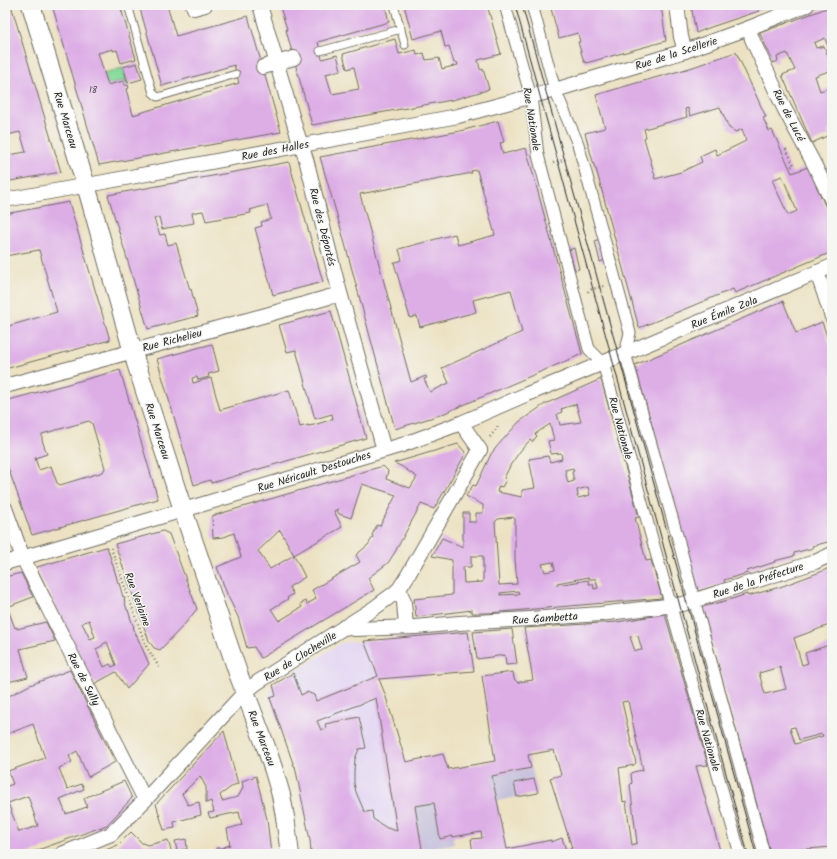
<svg xmlns="http://www.w3.org/2000/svg" width="837" height="859" font-family="Kalam,sans-serif">
  <style>
    .built { fill: #e2d4f3 }
    .industrial { fill: #c5c0da }
    .green { fill: #88dc9d; stroke: #5a8464 }
    .building { fill: #ddade6; fill-rule: evenodd }
    .lines { fill: none; stroke-linecap: round; stroke-linejoin: round }
    .service-casing { stroke: #6f6b60; stroke-width: 9 }
    .pedestrian-casing { stroke: #6f6b60; stroke-width: 13 }
    .minor-casing { stroke: #6f6b60; stroke-width: 16 }
    .tertiary-casing { stroke: #6f6b60; stroke-width: 20 }
    .path { stroke: #6f6b60; stroke-width: 2.5; stroke-dasharray: 1 3; stroke-linecap: butt }
    .service { stroke: #fff; stroke-width: 7 }
    .pedestrian { stroke: #fff; stroke-width: 11 }
    .minor { stroke: #fff; stroke-width: 14 }
    .tertiary { stroke: #fff; stroke-width: 18 }
    .tram { stroke: #2b2b2b; stroke-width: 1 }
    .labels { text-anchor: middle; stroke-width: 3; stroke-linejoin: round; paint-order: stroke }
    .number-label { font-size: 9px; fill: #584c5a }
    .street-label { font-size: 11px; fill: #2b2b2b; stroke: #f6f6f2 }
  </style>
  <rect width="100%" height="100%" fill="#f6f6f2"/>
  <filter id="ink" filterUnits="userSpaceOnUse"><feTurbulence type="fractalNoise" baseFrequency=".025" numOctaves="2"/><feDisplacementMap in="SourceGraphic" scale="8" xChannelSelector="R" yChannelSelector="G"/><feConvolveMatrix kernelMatrix="1 2 1 2 8 2 1 2 1" color-interpolation-filters="sRGB"/></filter>
  <filter id="wash" filterUnits="userSpaceOnUse"><feTurbulence type="fractalNoise" baseFrequency=".012" numOctaves="4" result="noise"/><feDisplacementMap in="SourceGraphic" scale="16" xChannelSelector="R" yChannelSelector="G"/><feGaussianBlur stdDeviation="0.9" result="paint"/><feColorMatrix in="noise" values="0 0 0 0 0 0 0 0 0 0 0 0 0 0 0 0 0 1.4 0 .05"/><feComposite in="paint" operator="in"/></filter>
  <g filter="url(#wash)">
    <rect width="100%" height="100%" fill="#ece2c3"/>
    <!-- built -->
    <path class="built" d="M364,641L385,694L406,762L399,799L408,854H310L309,840L299,787L294,766L269,696L273,686L341,643Z"/>
    <!-- industrial -->
    <g class="industrial">
      <path d="M528,755L538,793L497,801L489,762Z"/>
      <path d="M442,771L454,844L408,851L412,785Z"/>
    </g>
    <!-- green -->
    <path class="green" d="M123,68L128,84L125,85L124,80L108,85L104,73Z"/>
    <g id="blocks">
      <!-- building -->
      <g class="building">
        <path d="M5,5H11L61,172L5,182V145L8,155L26,152L20,132L7,135L5,129Z"/>
        <path d="M52,5H120L136,59L121,63L117,50L113,51V49L98,53L108,85L123,81L125,86L128,85L129,88L126,89L133,115L239,83L234,65L162,86L139,5H167L176,36L248,16L281,132L99,165Z"/>
        <path d="M286,5H385L389,22L318,42L322,59L337,55L341,70L326,74L332,94L359,89L354,67L347,69L343,54L395,39L399,54L416,50L417,55L424,53L426,60L439,58L442,69L458,65L457,62L454,63L449,46L445,47L441,31L413,39L404,5H487L501,54L478,60L480,69L481,70L483,69L489,89H487V90L452,100L312,125L286,30L287,29L280,7Z"/>
        <path d="M550,5H661L666,41L586,63V62H584L578,42H580L578,33L559,38Z"/>
        <path d="M691,5H774L766,8L765,7L759,9V11L711,27L696,33Z"/>
        <path d="M832,6V70L815,76L820,91L832,87V129L828,131L829,135L812,143L782,75L795,70L787,53L777,57L778,61L774,63L760,34V33ZM825,38L831,55L828,56L824,46L816,48L814,43Z"/>
        <path d="M736,52L766,117L763,118L769,131L772,130L792,173L808,167L832,221V252L735,293L733,289L639,328L599,180L596,169H595L585,133L605,128L596,95L633,84L690,68ZM720,107L729,128L736,132L742,129L746,141L717,155L715,149L700,156L702,162L681,172L655,179L654,177L655,176L644,138L646,137L644,129L687,117L685,109L688,108L690,116ZM782,176L797,211L788,215L772,180Z"/>
        <path d="M137,63L142,79L128,83L123,67Z"/>
        <path d="M498,121L504,142L500,143L503,154L526,148L582,354L440,415L395,429L341,229L320,157L460,131ZM477,170L495,235L458,245L455,234L399,249L402,260L394,263L410,318L417,316L420,327L476,312L473,300L511,290L522,332L442,368L449,383L430,392L424,379L427,378L426,376L411,382L360,194L472,173L471,171Z"/>
        <path d="M289,162L323,282L273,295L255,228L262,226L261,222L271,219L267,205L250,210L251,213L206,221L203,211L196,212L192,213L194,223L162,229L159,217L154,219L160,235L165,234L168,245L176,243L190,290L191,289L198,316L148,329L108,195Z"/>
        <path d="M832,167V185L825,170Z"/>
        <path d="M69,202L110,340L5,369V327L57,312L39,250L5,256V214Z"/>
        <path d="M599,239L605,260L600,262L595,241Z"/>
        <path d="M574,248L579,269L575,270L569,250Z"/>
        <path d="M783,301L796,333L822,322L832,351V541L812,546L813,548L794,553V556L774,561L775,562L747,571L748,573L724,580L725,583L698,591L635,365Z"/>
        <path d="M331,311L366,438L211,483L210,480L194,485L157,359L212,344L219,371L208,374L209,377L198,380L197,377L192,378L193,383L211,378L220,410L289,390L300,427L308,425V426L314,425L333,419L332,414L315,419L296,350L287,352L279,325Z"/>
        <path d="M120,370L158,499L32,535L5,459V401ZM89,421L92,423L105,468L103,472L60,485L57,483L51,466L39,470L35,458L47,454L42,440V434Z"/>
        <path d="M601,379L639,517L635,518L646,561L651,560L662,598L489,613H472V610L416,617L414,599L452,595V560L432,556L442,538L463,547V513H469V522H476V513H483V505L466,496L473,485L476,486L491,454L499,444L519,422L545,404ZM576,404L581,422L560,425L557,414L562,412L561,409ZM550,424L554,440L548,441L551,454L561,453L562,459L550,462L548,456L529,459L535,488L522,490V497L497,492L499,486L502,487L506,480L504,478L511,464L521,450L530,440L532,442L537,436L535,434ZM573,468L574,471L572,472L574,481L568,483L565,470ZM588,487L590,495L578,498L577,496H578L577,490ZM513,517L515,519V559L517,584L499,585L495,522L498,519ZM471,556H483V582L464,583L463,567H471ZM553,562L555,570L545,572L542,564ZM589,577V579H596L598,588L594,589L593,584H589L588,580L557,585V583ZM518,591L519,594L500,595V593Z"/>
        <path d="M458,444L466,453L434,509L421,504L395,552L388,563L368,578L374,590L261,658L254,647L247,648L238,617L227,594L217,567L241,557L234,533L224,537L213,538L212,516L383,466L388,471L386,479L410,488L417,477L401,466L394,463ZM362,484L396,495L380,526L377,525L372,535L373,537L368,545L356,555L360,562L312,590L316,599L307,604L306,601L300,604L302,607L279,621L271,609L288,599L287,598L293,594L289,587L305,577L294,555L270,569L258,551L280,530L294,555L342,527L334,511L338,509L337,510L339,514L351,518Z"/>
        <path d="M163,531L169,534L197,609L184,625L160,650L154,648L149,641L115,544Z"/>
        <path d="M106,547H107L115,572L118,583H119L123,597L124,596L125,599H124L127,610H128L132,623L134,627H133L135,632L149,664L127,689L116,672L94,684L37,569V567ZM89,620L95,637L90,639L82,623ZM107,642L116,665L112,667L110,664L104,667L96,649L102,646L103,644Z"/>
        <path d="M832,566V582L830,583L832,588V624L794,638L802,665L808,663L805,653L829,645V646L832,645V847L770,852L702,607L732,599L747,594L748,596L780,587L823,571ZM780,667L786,689L765,694L759,673ZM795,727L799,740L822,734L823,736L795,744L790,728Z"/>
        <path d="M21,573L33,597L7,607L15,628L17,627V629L46,622L55,641L20,649L28,677L8,682L5,671V577Z"/>
        <path d="M665,614L708,765L696,766L721,854H473L471,839L482,838L481,832L453,837V836L440,839L434,803L415,806L422,849L408,851V854H311L310,840L295,766H294L270,698L276,696L273,685L293,673L301,695L307,692L314,695L316,701L378,676L364,641L468,632L474,671L379,679L385,694L406,762L443,754L448,769L495,761L482,676L513,672L514,679L518,683L519,682L533,680L524,628L617,622ZM638,636L642,650L635,651L630,637ZM376,698L397,831L387,828L373,819L372,811L366,812L364,811L356,792L354,783V771L355,759L359,749L366,748L359,717L325,724L326,728L321,730L317,721ZM628,701L643,770L633,772L631,774L632,783L630,785L637,843L632,845L626,801L623,802L619,768L634,765L636,763L622,702ZM554,750L561,775L550,778L572,848L566,850L562,838L551,842V840L507,849L492,776L531,768L528,755Z"/>
        <path d="M512,629L517,664L506,665L505,655L477,659L473,632Z"/>
        <path d="M70,670L115,762L88,777L77,751L69,756L72,762L59,768L67,789L82,784L84,789L60,799L66,814L87,807L84,798L124,781L132,798L107,825L27,854H5V787L13,784L8,771L45,758L33,724L5,735V698L30,685ZM28,796L38,826L19,832L8,803Z"/>
        <path d="M224,731L238,784L234,785L220,795L222,801L238,797L243,788L242,781L256,776L267,819L271,854H241L240,852L216,854V848H224V847L230,845L227,829L242,825L239,812L210,818L208,813L214,812L211,801L206,803V787L200,776L182,794L188,805L199,802L201,815L174,822L175,828L164,830L156,804Z"/>
        <path d="M534,779L538,793L517,797L514,783Z"/>
        <path d="M131,832L142,843L148,845L168,840L172,854H96L118,845Z"/>
        <path d="M186,839L187,849L177,851L175,841Z"/>
      </g>
    </g>
  </g>
  <g filter="url(#ink)">
    <use href="#blocks" fill-opacity="0" stroke="#6f6b60" stroke-width="1"/>
    <g class="lines">
      <!-- service casing -->
      <g class="service-casing">
        <g id="service">
          <path d="M128,5L153,93L158,97L236,74"/>
          <path d="M394,5L405,45"/>
          <path d="M320,51L401,29"/>
        </g>
      </g>
      <!-- pedestrian casing -->
      <g class="pedestrian-casing">
        <g id="pedestrian">
          <path d="M505,5L531,97L538,155L579,312L589,349L603,363L740,854"/>
          <path d="M532,5L555,90L578,144L630,333L625,353L677,535L696,607L764,854"/>
        </g>
      </g>
      <!-- minor casing -->
      <g class="minor-casing">
        <g id="minor">
          <path d="M193,5L194,8L205,5"/>
          <path d="M260,5L296,130L306,159L337,282L384,450"/>
          <path d="M677,5L681,37L685,51"/>
          <path d="M749,28L752,39L784,108L814,164L832,201"/>
          <path d="M263,67L294,58"/>
          <path d="M5,200L77,187L458,116L555,90L685,51L749,28L807,5"/>
          <path d="M817,272L832,317"/>
          <path d="M5,386L266,315L329,297L340,295"/>
          <path d="M5,508L23,558L107,725L145,800"/>
          <path d="M5,563L402,445L461,423L525,395L567,378L832,266"/>
          <path d="M399,589L404,602L406,627"/>
          <path d="M344,627L354,629L415,627L459,623L530,619L600,614L683,604L815,562L832,554"/>
          <path d="M62,854L111,834L145,800L245,692L258,682L373,609L392,595L399,589L408,575L480,450L461,423"/>
        </g>
      </g>
      <!-- tertiary casing -->
      <g class="tertiary-casing">
        <path id="tertiary" d="M31,5L90,199L136,363L183,510L239,676L266,747L274,771L281,795L285,817L290,854"/>
      </g>
      <!-- path -->
      <g class="path">
        <path d="M786,149L794,165L789,168"/>
        <path d="M553,163L567,159"/>
        <path d="M588,292L589,290L604,286"/>
        <path d="M490,437L499,425"/>
        <path d="M111,548L146,646L159,667"/>
      </g>
      <!-- service -->
      <use href="#service" class="service"/>
      <!-- pedestrian -->
      <use href="#pedestrian" class="pedestrian"/>
      <!-- minor -->
      <use href="#minor" class="minor"/>
      <!-- tertiary -->
      <use href="#tertiary" class="tertiary"/>
      <!-- tram -->
      <g class="tram">
        <path d="M515,5L748,854"/>
        <path d="M522,5L756,854"/>
      </g>
    </g>
  </g>
  <g class="labels">
    <!-- number labels -->
    <g class="number-label">
      <text x="93" y="93">18</text>
    </g>
    <!-- street labels -->
    <g class="street-label">
      <text transform="translate(676 53) rotate(-18)" y="4">Rue de la Scellerie</text>
      <text transform="translate(789 115) rotate(63)" y="4">Rue de Lucé</text>
      <text transform="translate(532 119) rotate(81)" y="4">Rue Nationale</text>
      <text transform="translate(66 120) rotate(73)" y="4">Rue Marceau</text>
      <text transform="translate(275 150) rotate(-11)" y="4">Rue des Halles</text>
      <text transform="translate(323 227) rotate(76)" y="4">Rue des Déportés</text>
      <text transform="translate(724 312) rotate(-22)" y="4">Rue Émile Zola</text>
      <text transform="translate(172 340) rotate(-15)" y="4">Rue Richelieu</text>
      <text transform="translate(621 428) rotate(75)" y="4">Rue Nationale</text>
      <text transform="translate(158 431) rotate(72)" y="4">Rue Marceau</text>
      <text transform="translate(314 471) rotate(-17)" y="4">Rue Néricault Destouches</text>
      <text transform="translate(758 580) rotate(-18)" y="4">Rue de la Préfecture</text>
      <text transform="translate(138 599) rotate(70)" y="4">Rue Verlaine</text>
      <text transform="translate(545 618) rotate(-4)" y="4">Rue Gambetta</text>
      <text transform="translate(300 656) rotate(-32)" y="4">Rue de Clocheville</text>
      <text transform="translate(84 679) rotate(63)" y="4">Rue de Sully</text>
      <text transform="translate(262 738) rotate(69)" y="4">Rue Marceau</text>
      <text transform="translate(708 740) rotate(74)" y="4">Rue Nationale</text>
    </g>
  </g>
  <!-- margin -->
  <rect width="837" height="859" fill="none" stroke="#f6f6f2" stroke-width="20"/>
</svg>
